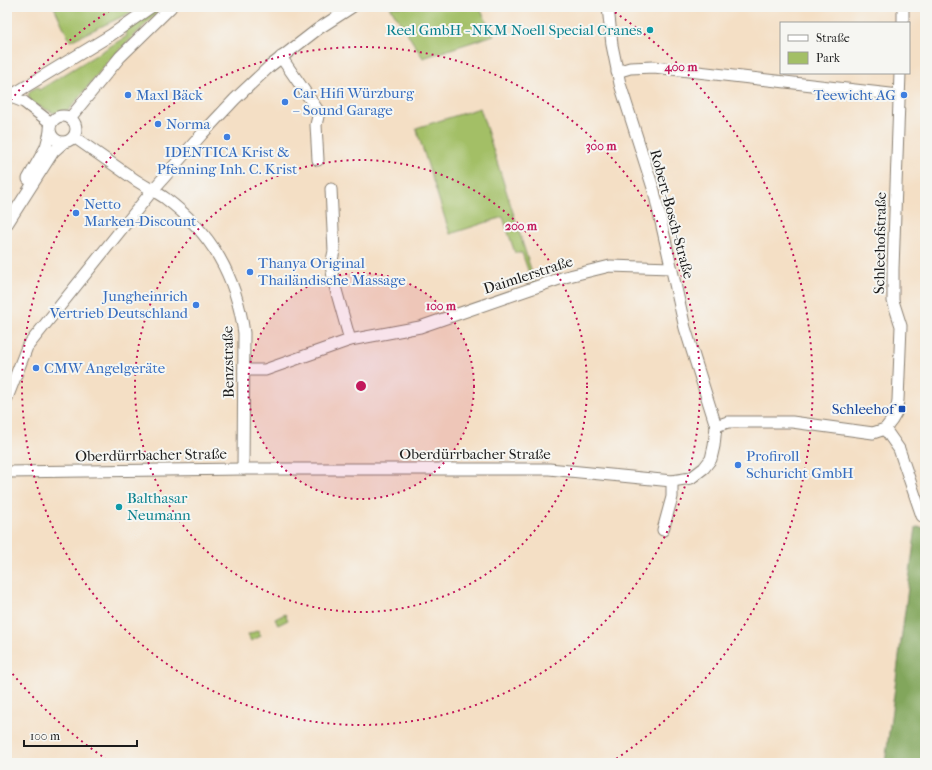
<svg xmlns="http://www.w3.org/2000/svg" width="932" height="770" font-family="'IM FELL French Canon',serif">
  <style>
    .green { fill: #a3bf66; stroke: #606e41 }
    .forest { fill: #82a65b; stroke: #4f613c }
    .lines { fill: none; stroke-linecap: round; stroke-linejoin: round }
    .minor-casing { stroke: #887e70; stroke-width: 13 }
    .minor { stroke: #fff; stroke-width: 11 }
    .ring { fill: none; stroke: #c2185b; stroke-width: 2; stroke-dasharray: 2 4 }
    .culture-dot { fill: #0f9aa8; stroke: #f6f6f2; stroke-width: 1.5 }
    .shop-dot { fill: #3f7fe0; stroke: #f6f6f2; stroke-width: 1.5 }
    .transit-dot { fill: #1a4fb4; stroke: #f6f6f2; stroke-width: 1.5 }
    .labels { text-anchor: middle; stroke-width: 4; stroke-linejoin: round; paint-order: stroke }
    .culture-label { font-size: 15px; fill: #0d838f; stroke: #f6f6f2; text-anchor: end }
    .shop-label { font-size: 15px; fill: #366cbe; stroke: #f6f6f2; text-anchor: start }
    .street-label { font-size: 15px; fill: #1c1c1c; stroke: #f6f6f2 }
    .transit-label { font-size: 15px; fill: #164399; stroke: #f6f6f2; text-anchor: end }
    .centre { fill: #c2185b; stroke: #f6f6f2; stroke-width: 2 }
    .ring-label { font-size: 12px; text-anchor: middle; font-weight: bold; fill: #c2185b; stroke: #f6f6f2; stroke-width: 4; stroke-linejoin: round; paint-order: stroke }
  </style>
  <rect width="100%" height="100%" fill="#f6f6f2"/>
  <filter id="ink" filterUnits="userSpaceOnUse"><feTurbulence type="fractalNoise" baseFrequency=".025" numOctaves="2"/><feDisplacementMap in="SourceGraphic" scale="8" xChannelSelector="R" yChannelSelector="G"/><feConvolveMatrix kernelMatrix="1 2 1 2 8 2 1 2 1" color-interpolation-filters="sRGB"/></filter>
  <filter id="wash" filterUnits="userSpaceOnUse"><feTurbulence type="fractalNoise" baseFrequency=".012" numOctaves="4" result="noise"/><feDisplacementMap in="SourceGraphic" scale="16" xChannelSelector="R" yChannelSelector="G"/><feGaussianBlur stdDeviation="0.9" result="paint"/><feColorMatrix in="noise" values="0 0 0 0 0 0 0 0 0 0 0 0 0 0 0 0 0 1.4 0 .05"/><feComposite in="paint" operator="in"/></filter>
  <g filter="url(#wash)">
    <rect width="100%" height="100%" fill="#f4dfc5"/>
    <!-- green -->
    <g class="green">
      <path d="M54,7H132L134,11L70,41Z"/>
      <path d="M158,7H163L105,65L69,110L54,113L32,103L28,96L30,91L37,87L39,90L127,36L124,30L146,18Z"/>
      <path d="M390,7H479L494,35L423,58Z"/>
      <path d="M480,108L535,282H532L522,253H515L503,217L450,234L416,128Z"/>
      <path d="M285,614L288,620L278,625L275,619Z"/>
      <path d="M258,630L261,636L251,641L248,635Z"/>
    </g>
    <!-- forest -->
    <path class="forest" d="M916,527L925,528V763H885Z"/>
  </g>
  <g filter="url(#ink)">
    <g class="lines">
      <!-- minor casing -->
      <g class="minor-casing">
        <g id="minor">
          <path d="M903,23V7"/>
          <path d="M281,57L319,112L316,125L318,160"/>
          <path d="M617,72L630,68L654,67L899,95"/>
          <path d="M7,87L11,97"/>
          <path d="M11,97L24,102L51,123"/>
          <path d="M7,98L111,35L151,7"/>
          <circle cx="63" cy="129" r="13"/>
          <path d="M70,118L120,57L171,7"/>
          <path d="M74,137C94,151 114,165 134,179C144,186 155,191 165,198C212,233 236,276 244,333L243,469"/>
          <path d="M28,179L46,147L50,132"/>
          <path d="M331,189L334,251L331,265L334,283L350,340"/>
          <path d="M7,224L53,152L63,143"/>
          <path d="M244,370H265L350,340L420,327L565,277L610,266L671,268"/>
          <path d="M7,398L27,347L152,191L202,134L235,99L269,67L318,29L352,7"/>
          <path d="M716,426L728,422H792L873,433L885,429L892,420L896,413L898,400L901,326L893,301V269L900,73"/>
          <path d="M885,429L899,449L922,516"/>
          <path d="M7,472L243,469H549L672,481L691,478L704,468L711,459L714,446L716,426L685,328L654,191L620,84L612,45L608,7"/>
          <path d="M663,530L672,497V481"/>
        </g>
      </g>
      <!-- minor -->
      <use href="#minor" class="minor"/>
    </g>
  </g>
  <!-- distance rings -->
  <circle cx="361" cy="386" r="113" fill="#c2185b" fill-opacity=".12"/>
  <g class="ring">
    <circle cx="361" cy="386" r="113"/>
    <circle cx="361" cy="386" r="226"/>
    <circle cx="361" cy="386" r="339"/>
    <path d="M112 763A452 452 0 0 1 7 667M7 105A452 452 0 0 1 112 9M610 9A452 452 0 0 1 610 763"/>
  </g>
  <!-- markers -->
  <g class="culture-dot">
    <circle cx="650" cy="30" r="4"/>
    <circle cx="119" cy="507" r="4"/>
  </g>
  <g class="shop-dot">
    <circle cx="128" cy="95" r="4"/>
    <circle cx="904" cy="95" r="4"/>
    <circle cx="285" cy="102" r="4"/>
    <circle cx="158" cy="124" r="4"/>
    <circle cx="227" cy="137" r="4"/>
    <circle cx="76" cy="213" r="4"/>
    <circle cx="250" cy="272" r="4"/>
    <circle cx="196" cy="305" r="4"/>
    <circle cx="36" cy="368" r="4"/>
    <circle cx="738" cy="465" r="4"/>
  </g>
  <rect class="transit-dot" x="898" y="405" width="8" height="8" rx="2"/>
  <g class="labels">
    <!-- culture labels -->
    <g class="culture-label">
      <text x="642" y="35">Reel GmbH - NKM Noell Special Cranes</text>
      <text x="127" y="503" text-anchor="start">Balthasar<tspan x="127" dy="17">Neumann</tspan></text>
    </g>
    <!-- shop labels -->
    <g class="shop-label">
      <text x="293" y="98">Car Hifi Würzburg<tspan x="293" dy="17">– Sound Garage</tspan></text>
      <text x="136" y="100">Maxl Bäck</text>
      <text x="896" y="100" text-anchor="end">Teewicht AG</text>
      <text x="166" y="129">Norma</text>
      <text x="227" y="157" text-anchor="middle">IDENTICA Krist &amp;<tspan x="227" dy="17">Pfenning Inh. C. Krist</tspan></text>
      <text x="84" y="209">Netto<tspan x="84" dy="17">Marken-Discount</tspan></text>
      <text x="258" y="268">Thanya Original<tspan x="258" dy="17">Thailändische Massage</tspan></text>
      <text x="188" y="301" text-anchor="end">Jungheinrich<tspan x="188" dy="17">Vertrieb Deutschland</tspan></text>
      <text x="44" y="373">CMW Angelgeräte</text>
      <text x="746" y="461">Profiroll<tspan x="746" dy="17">Schuricht GmbH</tspan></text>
    </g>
    <!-- street labels -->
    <g class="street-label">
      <text transform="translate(672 214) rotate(75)" y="5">Robert-Bosch-Straße</text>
      <text transform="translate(880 243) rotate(-89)" y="5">Schleehofstraße</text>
      <text transform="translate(528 275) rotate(-18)" y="5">Daimlerstraße</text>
      <text transform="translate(228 362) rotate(-91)" y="5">Benzstraße</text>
      <text x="475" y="459">Oberdürrbacher Straße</text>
      <text transform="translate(151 455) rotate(-1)" y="5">Oberdürrbacher Straße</text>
    </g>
    <!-- transit labels -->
    <g class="transit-label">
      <text x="894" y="414">Schleehof</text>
    </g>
  </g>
  <circle cx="361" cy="386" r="6" class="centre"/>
  <g class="ring-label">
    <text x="681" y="71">400 m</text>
    <text x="601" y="150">300 m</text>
    <text x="521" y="230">200 m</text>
    <text x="441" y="310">100 m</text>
  </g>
  <!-- margin -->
  <rect width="932" height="770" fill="none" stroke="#f6f6f2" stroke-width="24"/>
  <!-- legend -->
  <rect x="780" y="22" width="130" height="52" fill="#f6f6f2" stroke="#9f9f9c"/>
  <rect x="788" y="35" width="20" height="6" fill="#ffffff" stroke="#9f9f9c"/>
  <text x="816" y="42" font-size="12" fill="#1c1c1c">Straße</text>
  <rect x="788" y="52" width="20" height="12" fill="#a3bf66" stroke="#9f9f9c"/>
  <text x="816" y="62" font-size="12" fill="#1c1c1c">Park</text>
  <!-- scale -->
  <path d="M24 740v6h113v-6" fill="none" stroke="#1c1c1c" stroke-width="2"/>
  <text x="30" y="740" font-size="12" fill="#1c1c1c" stroke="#f6f6f2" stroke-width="3" paint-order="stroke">100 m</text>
</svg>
